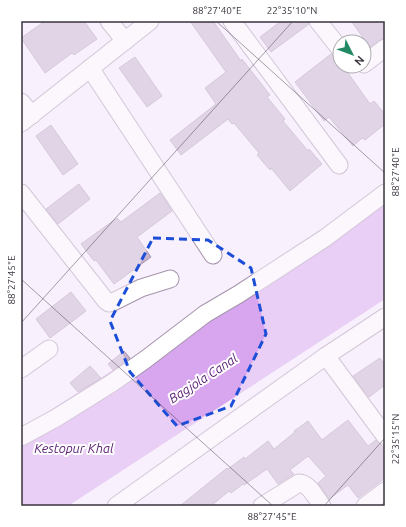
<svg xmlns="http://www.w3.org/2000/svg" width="406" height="527" font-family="Ubuntu,sans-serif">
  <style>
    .water { fill: #d7a6ee }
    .building { fill: #c4b2cd; stroke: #a997b1 }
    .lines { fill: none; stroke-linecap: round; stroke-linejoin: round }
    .minor-casing { stroke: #a694ae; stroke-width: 19 }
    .minor { stroke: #fff; stroke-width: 17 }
    .marked { fill: none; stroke: #1d4ed8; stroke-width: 3; stroke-dasharray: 8 5; stroke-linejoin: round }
    .ticks { fill: none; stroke: #3a333e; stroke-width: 1; stroke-opacity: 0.45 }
    .labels { text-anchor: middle; stroke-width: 4; stroke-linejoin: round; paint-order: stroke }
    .water-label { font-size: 13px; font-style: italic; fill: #5d2276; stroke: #fff }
    .neatline { fill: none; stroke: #3a333e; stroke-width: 1.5 }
    .ticks-label { font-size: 10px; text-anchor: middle; fill: #3a333e }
  </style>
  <rect width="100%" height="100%" fill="#f8f0fc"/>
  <!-- water -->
  <path class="water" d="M385,196V299L68,506H21V429Z"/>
  <!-- building -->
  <g class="building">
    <path d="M45,21H84L97,39L74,55L72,53L45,73L21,38Z"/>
    <path d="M190,21H213L241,61L242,59L270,95L267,97L285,119L283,121L308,151L309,149L322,164L290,191L271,168L270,170L257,155L259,153L234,123L232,124L228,119L181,155L170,140L216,104L205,88L226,72Z"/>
    <path d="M281,21H308L309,24L271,52L260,37Z"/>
    <path d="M351,21H385V37L370,47Z"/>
    <path d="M331,54L337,58L340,62V66H343L370,104L374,101L385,114V124L365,140L362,138L353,146L329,117L324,121L295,82Z"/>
    <path d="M135,57L162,96L147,107L119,68Z"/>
    <path d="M51,125L78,164L63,175L36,136Z"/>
    <path d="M79,184L90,199L58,224L46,209Z"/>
    <path d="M160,193L172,211L137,237L151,257L114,284L96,260L94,261L81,244L117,218L121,222Z"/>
    <path d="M71,292L86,311L50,338L36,319Z"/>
    <path d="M124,351L130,358L113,370L108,364Z"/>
    <path d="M380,358L385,365V385L369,397L353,376Z"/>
    <path d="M90,366L101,378L78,392L70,383Z"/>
    <path d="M348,420L368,446L376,440L385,449V478L358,498L348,485L329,499L318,483L326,476L308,456L290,470L294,474L278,484L267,469L244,485L243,484L231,493L229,491L211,506H180L227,468L228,469L244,457L245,459L268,441L274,449L295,432L294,431L308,421L322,440Z"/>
  </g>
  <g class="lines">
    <!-- minor casing -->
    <g class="minor-casing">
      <g id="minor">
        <path d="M109,21L125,41"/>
        <path d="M232,21L339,165"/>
        <path d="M318,21L340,49"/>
        <path d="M364,64L385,48"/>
        <path d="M90,68L213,255"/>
        <path d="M21,102L32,115"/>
        <path d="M21,123L150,21"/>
        <path d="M21,193L106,301L109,303L113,302L141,288L170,279"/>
        <path d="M326,356L385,436"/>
        <path d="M21,369L49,349"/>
        <path d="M21,437L56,418L112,383L146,359L205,314L239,294L325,238L385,193"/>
        <path d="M116,506L326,356L385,317"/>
        <path d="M262,506L299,483C309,483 316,498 322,506"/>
        <path d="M365,506L385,491"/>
      </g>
    </g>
    <!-- minor -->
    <use href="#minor" class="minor"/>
  </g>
  <!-- marked area -->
  <path d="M0 0H406V527H0ZM153,238L208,240L251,268L266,334L231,406L177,426L130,372L110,321Z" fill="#f8f0fc" fill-opacity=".55" fill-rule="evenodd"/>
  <path class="marked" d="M153,238L208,240L251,268L266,334L231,406L177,426L130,372L110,321Z"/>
  <!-- ticks -->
  <path class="ticks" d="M216,21L385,173M21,279L273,506M21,323L293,21M324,506L385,438"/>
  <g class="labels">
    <!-- water labels -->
    <g class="water-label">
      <text transform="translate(203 378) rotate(-33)" y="5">Bagjola Canal</text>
      <text x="74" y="453">Kestopur Khal</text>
    </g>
  </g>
  <!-- border -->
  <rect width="406" height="527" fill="none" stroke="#ffffff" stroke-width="44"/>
  <!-- north arrow -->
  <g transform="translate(352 54) rotate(132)"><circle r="19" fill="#ffffff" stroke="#b0adb2"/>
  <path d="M0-3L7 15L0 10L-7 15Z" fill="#238965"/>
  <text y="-6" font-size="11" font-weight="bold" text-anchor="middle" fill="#3a333e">N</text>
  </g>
  <rect x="22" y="22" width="362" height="483" class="neatline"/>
  <g class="ticks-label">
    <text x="217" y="14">88°27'40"E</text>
    <text x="292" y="14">22°35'10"N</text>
    <text transform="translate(395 172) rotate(-90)" y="4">88°27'40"E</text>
    <text transform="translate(11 280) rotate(-90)" y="4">88°27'45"E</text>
    <text transform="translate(395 439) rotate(-90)" y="4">22°35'15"N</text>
    <text x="272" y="520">88°27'45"E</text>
  </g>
</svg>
